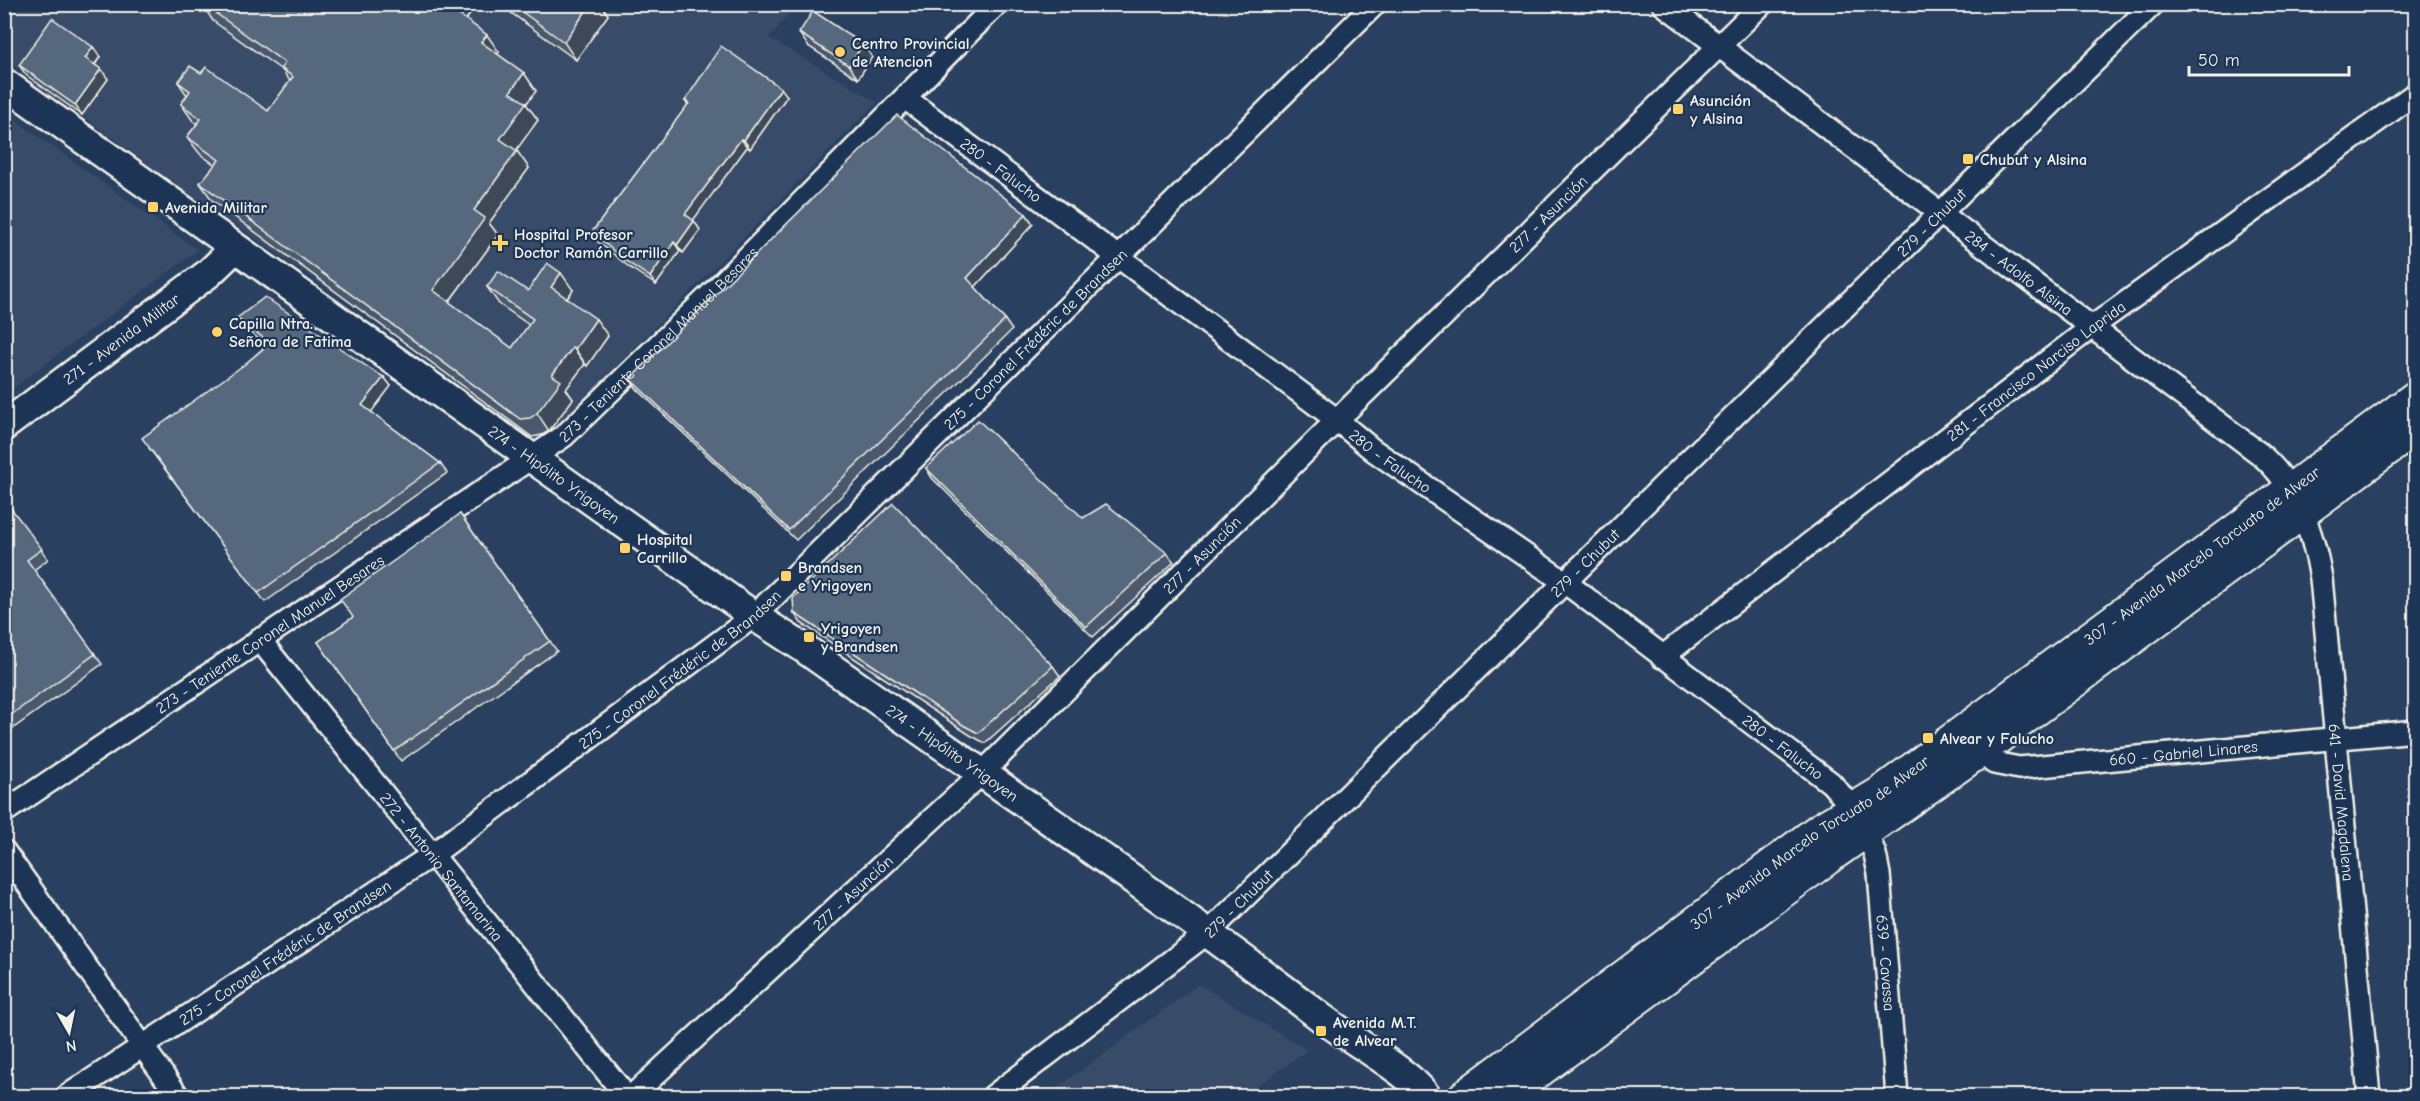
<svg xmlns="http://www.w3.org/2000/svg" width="2420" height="1101" font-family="'Comic Neue',sans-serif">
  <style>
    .built { fill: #374c69 }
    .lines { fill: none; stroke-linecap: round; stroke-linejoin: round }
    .street-casing { stroke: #f4f1e8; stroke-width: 26 }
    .secondary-casing { stroke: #f4f1e8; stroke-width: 33 }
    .primary-casing { stroke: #f4f1e8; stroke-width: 36 }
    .street { stroke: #1d3557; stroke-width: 21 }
    .secondary { stroke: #1d3557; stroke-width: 28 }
    .primary { stroke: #1d3557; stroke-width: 32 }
    .wall { fill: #4a596c; stroke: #f4f1e8; stroke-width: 1.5 }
    .shaded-wall { fill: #3c4858; stroke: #f4f1e8; stroke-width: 1.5 }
    .building { fill: #56677d; stroke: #f4f1e8; stroke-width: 1.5 }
    .poi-dot { fill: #ffd166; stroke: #1d3557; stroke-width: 2 }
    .labels { text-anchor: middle; stroke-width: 4.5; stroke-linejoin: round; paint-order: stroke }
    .poi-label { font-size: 16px; font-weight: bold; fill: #f4f1e8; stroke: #1d3557; text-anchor: start }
    .street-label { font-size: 16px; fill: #f4f1e8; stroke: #1d3557 }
  </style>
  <rect width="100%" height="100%" fill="#2a4060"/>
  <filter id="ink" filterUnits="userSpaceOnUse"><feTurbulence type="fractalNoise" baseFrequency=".0167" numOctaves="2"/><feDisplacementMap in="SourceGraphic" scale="12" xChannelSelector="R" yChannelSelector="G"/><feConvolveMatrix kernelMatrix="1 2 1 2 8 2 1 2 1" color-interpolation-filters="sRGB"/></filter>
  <g filter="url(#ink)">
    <!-- built -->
    <g class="built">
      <path d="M4,5H796L769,38L877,102L545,439L532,440L356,308L167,178L5,58Z"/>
      <path d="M5,113L198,250L5,394Z"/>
      <path d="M1199,984L1307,1050L1243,1096H1046Z"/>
    </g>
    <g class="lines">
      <!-- street casing -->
      <g class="street-casing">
        <g id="street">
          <path id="s1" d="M1663,4L2260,454C2297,486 2313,531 2321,578L2369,1096"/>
          <path id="s2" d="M905,98L1337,420L1373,450L1566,583L1831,783L1854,810L1866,831L1875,854L1879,874L1897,1096"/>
          <path id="s3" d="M259,639L626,1096"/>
          <path id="s4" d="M1662,657L2092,327L2416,93"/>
          <path id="s5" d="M1972,745L1994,763L2019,768L2416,731"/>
          <path id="s6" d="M4,812L564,436L713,292L997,4"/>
          <path d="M4,851L178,1096"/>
          <path id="s7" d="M67,1096L432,855L754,616L1375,4"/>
          <path id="s8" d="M632,1096L981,774L1337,420L1762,4"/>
          <path id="s9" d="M993,1096L1209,932L2153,4"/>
        </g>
      </g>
      <!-- secondary casing -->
      <g class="secondary-casing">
        <g id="secondary">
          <path id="s10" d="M4,83L754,616L802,647C974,769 1150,887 1318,1015C1344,1036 1410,1072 1426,1096"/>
          <path id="s11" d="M4,426L209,273L235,248"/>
        </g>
      </g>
      <!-- primary casing -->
      <g class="primary-casing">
        <g id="primary">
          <path id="s12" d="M1465,1096L1819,830L1879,794L2416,397"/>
          <path d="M1505,1096L1833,854L1980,751L2416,428"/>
        </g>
      </g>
      <!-- street -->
      <use href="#street" class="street"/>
      <!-- secondary -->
      <use href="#secondary" class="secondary"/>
      <!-- primary -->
      <use href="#primary" class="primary"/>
    </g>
    <!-- wall -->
    <g class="wall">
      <path d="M202,4H477L466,20L499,52L497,54L524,73L536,91L526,104L538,120L516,150L529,168L489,223L498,235L449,302L512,348L529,325L499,304L487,287L528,291L573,290L567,299L608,336L587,366L585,364L566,389L573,399L549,431L542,435L532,437L212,200L200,183L215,165L200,154L187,137L197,124L193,121L181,104L187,95L178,82L201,73L268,111L290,81L283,71L213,21Z"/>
      <path d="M499,4H601L608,15L576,60Z"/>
      <path d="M799,33L872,57L858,79L808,46Z"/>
      <path d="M93,47L100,57L95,65L108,79L82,115L26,75L19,65Z"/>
      <path d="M787,96L750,149L747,147L693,220L700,230L683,253L680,251L656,285L629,267L597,241L592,232L688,105L685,101Z"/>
      <path d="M1026,214L1033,224L975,287L1005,320L1012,330L796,540L637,389L630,379Z"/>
      <path d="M237,318L384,377L391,386L371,412L440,463L447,473L265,602L149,448L267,345L244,328Z"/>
      <path d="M926,468L1083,518L1167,553L1174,562L1093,637L932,478Z"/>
      <path d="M4,499L48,559L34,570L102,664L4,735Z"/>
      <path d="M460,514L557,651L401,761L318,642L353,617Z"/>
      <path d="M794,613L1053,666L1060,676L985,743L970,735L801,623Z"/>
    </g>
    <!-- shaded-wall -->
    <g class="shaded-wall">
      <path d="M453,4H477L462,25L450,8Z"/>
      <path d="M591,4H601L608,15L576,60L564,42Z"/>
      <path d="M487,35L499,52L493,60L481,42Z"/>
      <path d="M863,44L872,57L858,79L849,66Z"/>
      <path d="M93,47L100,57L92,68L85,58Z"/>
      <path d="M101,69L108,79L82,115L75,105Z"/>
      <path d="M524,73L536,91L526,104L538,120L512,156L500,139L510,92Z"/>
      <path d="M781,88L787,96L750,149L744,140Z"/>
      <path d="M741,139L747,147L691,223L685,214Z"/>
      <path d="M517,151L529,168L489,223L498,235L445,307L433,290L474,210Z"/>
      <path d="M1026,214L1033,224L974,288L967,278Z"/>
      <path d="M694,221L700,230L683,253L677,245Z"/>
      <path d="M674,242L680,251L656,285L650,277Z"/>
      <path d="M561,273L573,290L563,304L551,287Z"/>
      <path d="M596,319L608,336L587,366L575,349Z"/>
      <path d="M573,347L585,364L566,389L573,399L549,431L537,413L552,375Z"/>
      <path d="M384,377L391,386L369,415L362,405Z"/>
    </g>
    <!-- building -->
    <g class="building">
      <path d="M203,4H453L450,8L487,35L481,42L524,73L510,92L526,103L500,139L517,151L474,210L485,218L433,290L512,348L533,319L487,287L498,271L528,291L547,263L561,273L551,287L596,319L575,349L573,347L552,375L561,381L537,413L530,418L520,419L200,183L219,160L187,137L201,119L181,104L190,91L178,82L190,66L201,73L206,67L268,111L293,77L281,68L285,63Z"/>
      <path d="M511,4H591L564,42Z"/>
      <path d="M813,11L863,44L849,66L799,33Z"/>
      <path d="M52,18L93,47L85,58L101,69L75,105L19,65Z"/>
      <path d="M721,46L781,88L744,140L741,139L685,214L694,221L677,245L674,242L650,277L623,259L592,232L689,103L685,101Z"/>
      <path d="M897,115L1026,214L967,278L1005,320L789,530L630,379Z"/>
      <path d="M265,297L375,372L384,377L362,405L440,463L258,593L142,438L245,364L270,343L237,318Z"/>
      <path d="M978,420L1083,518L1106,504L1167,553L1086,627L926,468Z"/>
      <path d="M4,499L42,549L27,560L95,654L4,720Z"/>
      <path d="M893,503L1053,666L978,733L963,725L794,613L793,598Z"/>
      <path d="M460,514L550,641L394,751L318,642L353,617L340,599Z"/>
    </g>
  </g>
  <!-- markers -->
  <g class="poi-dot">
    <circle cx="840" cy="52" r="6"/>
    <rect x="1672" y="103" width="12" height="12" rx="3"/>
    <rect x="1962" y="153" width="12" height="12" rx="3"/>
    <rect x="147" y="201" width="12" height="12" rx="3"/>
    <path d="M497 234h6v6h6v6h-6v6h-6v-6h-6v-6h6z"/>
    <circle cx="217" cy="332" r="6"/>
    <rect x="619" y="542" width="12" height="12" rx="3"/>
    <rect x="780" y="570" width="12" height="12" rx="3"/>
    <rect x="803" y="631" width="12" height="12" rx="3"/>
    <rect x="1922" y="732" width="12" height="12" rx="3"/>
    <rect x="1315" y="1025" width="12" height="12" rx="3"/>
  </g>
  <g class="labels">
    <!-- poi labels -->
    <g class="poi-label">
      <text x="852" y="49">Centro Provincial<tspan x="852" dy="18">de Atencion</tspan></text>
      <text x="1690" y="106">Asunción<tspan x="1690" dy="18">y Alsina</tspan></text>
      <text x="1980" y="165">Chubut y Alsina</text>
      <text x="165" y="213">Avenida Militar</text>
      <text x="514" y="240">Hospital Profesor<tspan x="514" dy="18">Doctor Ramón Carrillo</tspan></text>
      <text x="229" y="329">Capilla Ntra.<tspan x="229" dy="18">Señora de Fatima</tspan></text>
      <text x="637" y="545">Hospital<tspan x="637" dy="18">Carrillo</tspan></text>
      <text x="798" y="573">Brandsen<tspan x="798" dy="18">e Yrigoyen</tspan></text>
      <text x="821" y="634">Yrigoyen<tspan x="821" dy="18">y Brandsen</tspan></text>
      <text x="1940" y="744">Alvear y Falucho</text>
      <text x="1333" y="1028">Avenida M.T.<tspan x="1333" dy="18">de Alvear</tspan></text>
    </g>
    <!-- street labels -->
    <g class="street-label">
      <text dy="6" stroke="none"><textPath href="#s2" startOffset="120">280 - Falucho</textPath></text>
      <text dy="6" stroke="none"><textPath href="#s8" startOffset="1272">277 - Asunción</textPath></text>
      <text dy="6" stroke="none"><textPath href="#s9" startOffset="1284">279 - Chubut</textPath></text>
      <text dy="6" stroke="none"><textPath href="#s1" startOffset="446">284 - Adolfo Alsina</textPath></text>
      <text dy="6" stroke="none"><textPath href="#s11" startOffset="146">271 - Avenida Militar</textPath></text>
      <text dy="6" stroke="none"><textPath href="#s7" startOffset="1233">275 - Coronel Frédéric de Brandsen</textPath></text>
      <text dy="6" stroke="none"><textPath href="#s6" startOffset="806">273 - Teniente Coronel Manuel Besares</textPath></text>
      <text dy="6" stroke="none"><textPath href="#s4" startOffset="471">281 - Francisco Narciso Laprida</textPath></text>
      <text dy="6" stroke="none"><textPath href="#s2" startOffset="606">280 - Falucho</textPath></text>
      <text dy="6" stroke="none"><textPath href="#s10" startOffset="675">274 - Hipólito Yrigoyen</textPath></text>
      <text dy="6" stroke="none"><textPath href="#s8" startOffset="786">277 - Asunción</textPath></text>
      <text dy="6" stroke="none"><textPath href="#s12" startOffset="914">307 - Avenida Marcelo Torcuato de Alvear</textPath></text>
      <text dy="6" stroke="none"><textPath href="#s9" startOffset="798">279 - Chubut</textPath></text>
      <text dy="6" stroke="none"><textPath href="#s6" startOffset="320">273 - Teniente Coronel Manuel Besares</textPath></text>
      <text dy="6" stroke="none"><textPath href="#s7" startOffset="747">275 - Coronel Frédéric de Brandsen</textPath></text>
      <text dy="6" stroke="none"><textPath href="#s2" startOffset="1092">280 - Falucho</textPath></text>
      <text dy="6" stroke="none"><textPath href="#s5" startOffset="219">660 - Gabriel Linares</textPath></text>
      <text dy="6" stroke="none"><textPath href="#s10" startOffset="1161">274 - Hipólito Yrigoyen</textPath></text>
      <text dy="6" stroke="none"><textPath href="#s1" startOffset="1114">641 - David Magdalena</textPath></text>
      <text dy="6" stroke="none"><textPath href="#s12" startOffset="428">307 - Avenida Marcelo Torcuato de Alvear</textPath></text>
      <text dy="6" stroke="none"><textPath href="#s3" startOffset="292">272 - Antonio Santamarina</textPath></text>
      <text dy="6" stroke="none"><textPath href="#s8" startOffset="300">277 - Asunción</textPath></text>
      <text dy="6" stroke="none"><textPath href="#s9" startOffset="312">279 - Chubut</textPath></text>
      <text dy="6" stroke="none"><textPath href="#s7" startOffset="261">275 - Coronel Frédéric de Brandsen</textPath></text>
      <text dy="6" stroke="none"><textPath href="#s2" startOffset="1346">639 - Cavassa</textPath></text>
    </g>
  </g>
  <!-- margin -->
  <rect width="2420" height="1101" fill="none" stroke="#1d3557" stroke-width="24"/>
  <rect x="12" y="12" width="2396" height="1077" fill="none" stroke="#f4f1e8" stroke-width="2" filter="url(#ink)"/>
  <!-- north arrow -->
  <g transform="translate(69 1032) rotate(171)" stroke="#1d3557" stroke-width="4.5" paint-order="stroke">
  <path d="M0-4.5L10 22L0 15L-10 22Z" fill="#f4f1e8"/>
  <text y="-9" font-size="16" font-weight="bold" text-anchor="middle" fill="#f4f1e8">N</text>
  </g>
  <!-- scale -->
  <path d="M2189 66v9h160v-9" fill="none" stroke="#f4f1e8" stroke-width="3"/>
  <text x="2198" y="66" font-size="18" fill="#f4f1e8" stroke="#1d3557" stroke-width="4.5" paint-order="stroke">50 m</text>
</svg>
